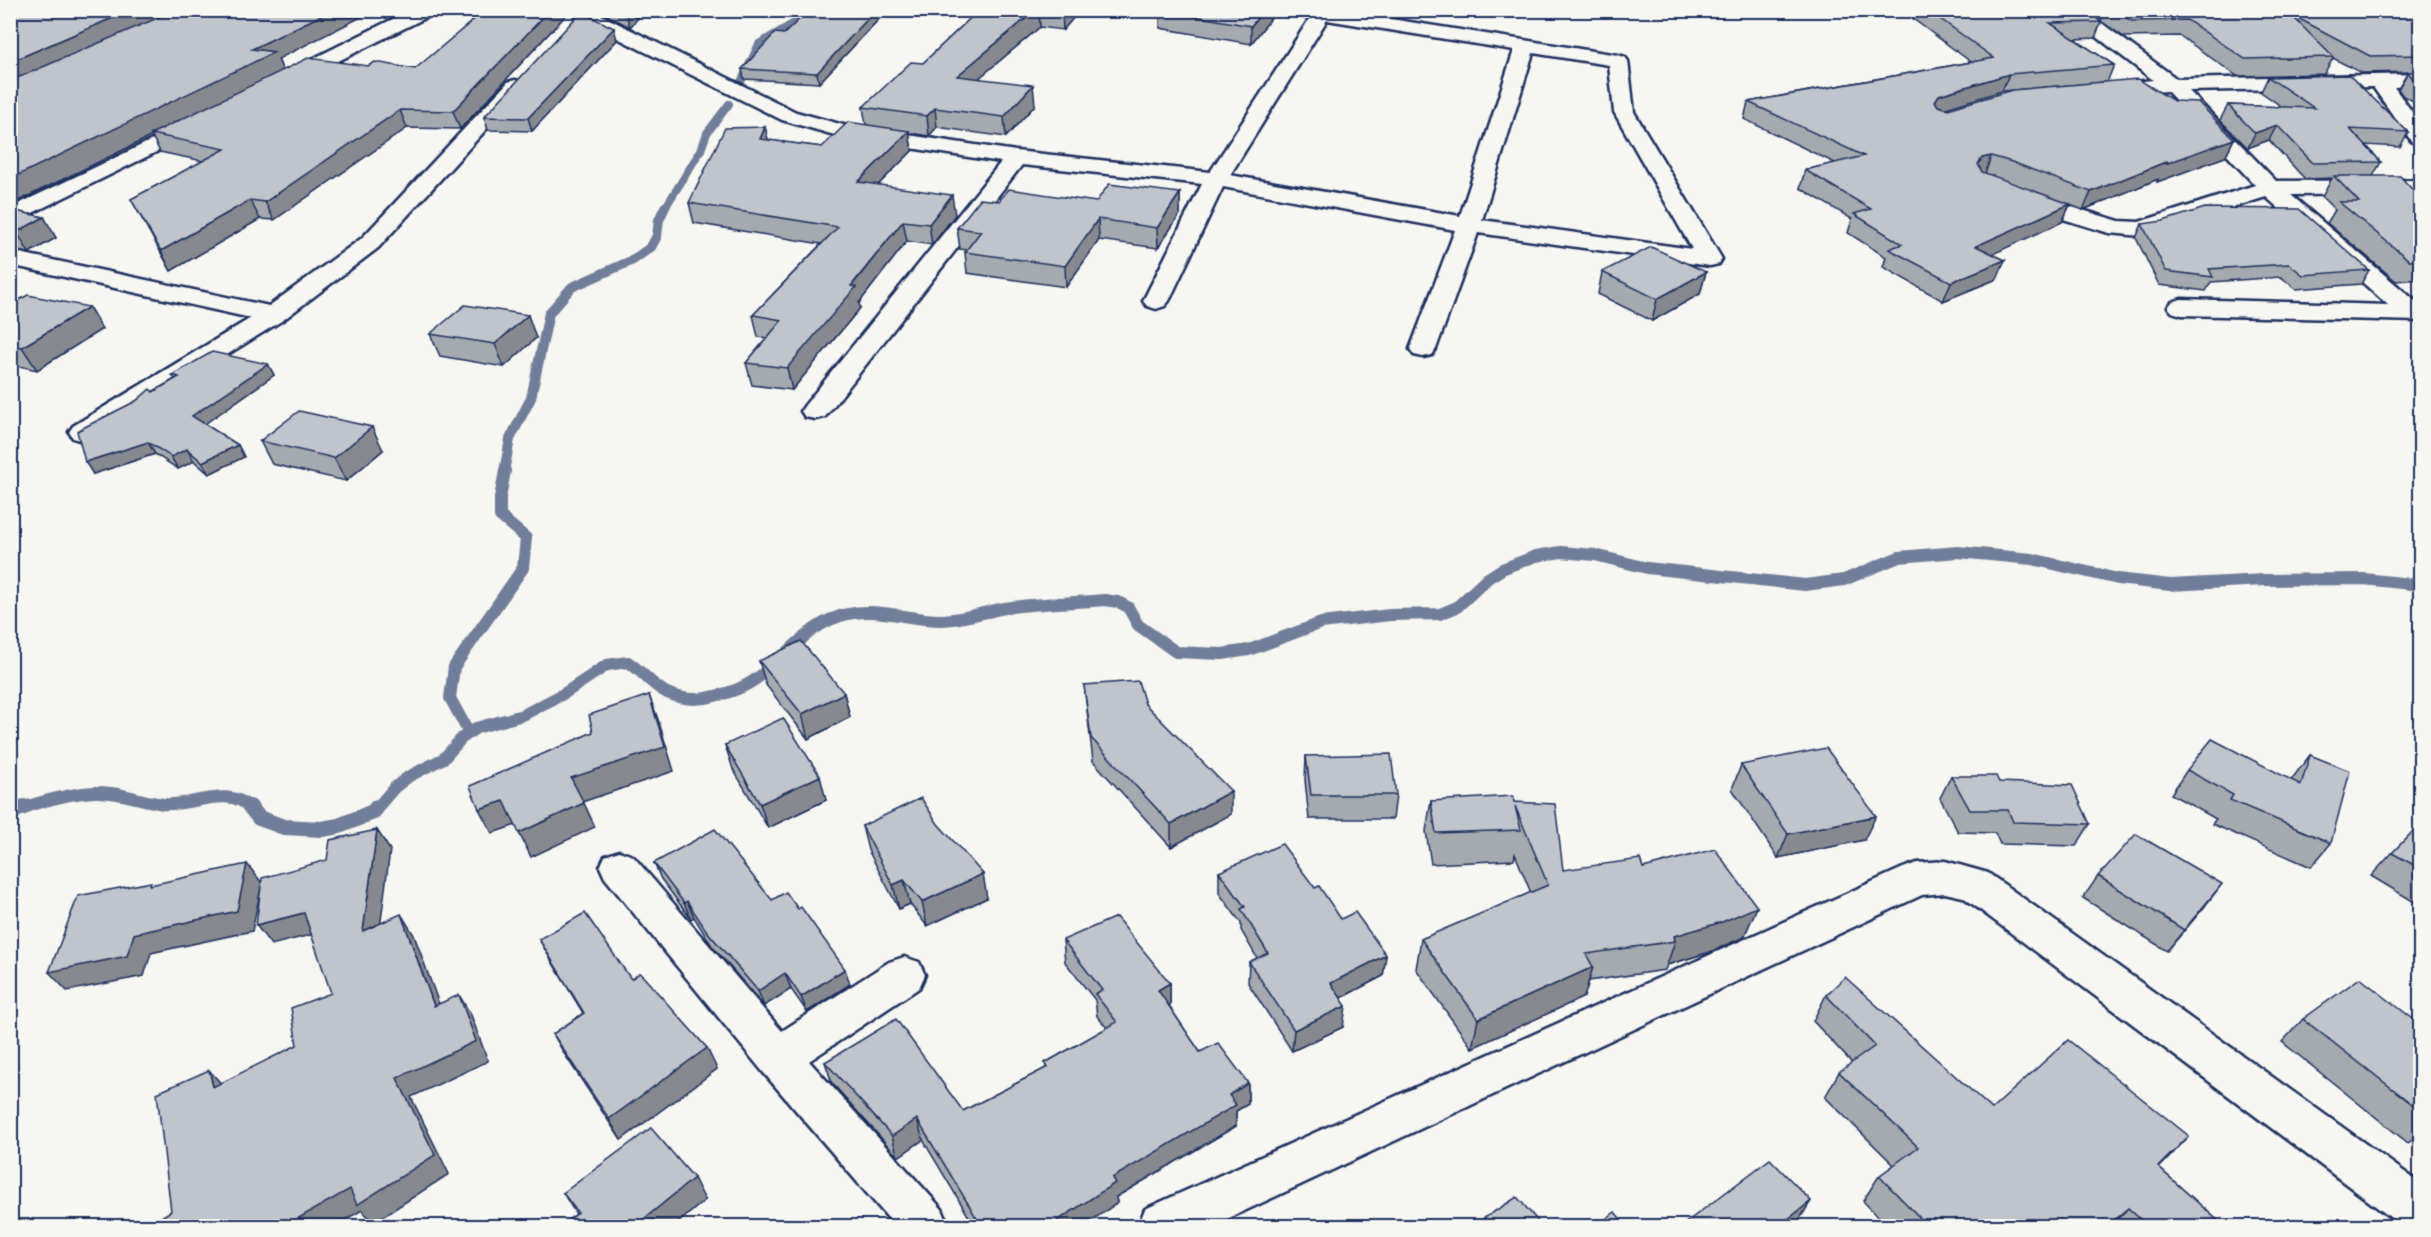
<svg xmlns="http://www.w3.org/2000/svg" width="2431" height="1237" font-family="Mali,sans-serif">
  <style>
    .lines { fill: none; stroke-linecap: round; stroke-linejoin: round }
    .stream-far3 { stroke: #717e99; stroke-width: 8 }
    .stream-far2 { stroke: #717e99; stroke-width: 10 }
    .stream-far1 { stroke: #717e99; stroke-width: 12 }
    .stream { stroke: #717e99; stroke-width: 16 }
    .street-casing { stroke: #1b2f5e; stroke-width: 5 }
    .street { fill: #f6f6f2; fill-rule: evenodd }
    .wall { fill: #a5a9b0; stroke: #1b2f5e; stroke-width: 1.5 }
    .shaded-wall { fill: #868990; stroke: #1b2f5e; stroke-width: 1.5 }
    .building { fill: #c0c4cd; stroke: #1b2f5e; stroke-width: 1.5 }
  </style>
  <rect width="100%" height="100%" fill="#f6f6f2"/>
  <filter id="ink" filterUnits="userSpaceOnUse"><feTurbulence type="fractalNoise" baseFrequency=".0167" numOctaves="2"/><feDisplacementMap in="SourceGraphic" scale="12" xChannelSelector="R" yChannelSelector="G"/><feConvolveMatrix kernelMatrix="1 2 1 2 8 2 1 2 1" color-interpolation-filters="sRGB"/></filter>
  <g filter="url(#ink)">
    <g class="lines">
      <!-- stream-far3 -->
      <g class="stream-far3">
        <path d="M741,82L759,44L816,10"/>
        <path d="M665,208L701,150L707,133L729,104"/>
      </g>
      <!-- stream-far2 -->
      <path class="stream-far2" d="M504,472L510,439L531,398L549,313L572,287L633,260L651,247L657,236L659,220L665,207"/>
      <!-- stream-far1 -->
      <g class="stream-far1">
        <path d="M469,733L450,698L454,667L523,568L526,538L500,516V498L505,471"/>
        <path d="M19,809C43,801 70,793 95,792C118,791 141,801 163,804C191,807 230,784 251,809"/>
        <path d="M376,809L394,788L408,777L444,758L462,738L476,728L523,715L565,693L607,665L628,662C642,671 651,685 667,693C683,700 698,701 715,696C729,693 741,689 753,681C786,660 807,622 848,614C880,607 911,621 943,620C965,619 984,612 1005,608C1038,603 1072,603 1105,600L1118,602L1128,607L1138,625L1176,652L1222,654L1249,650L1321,623L1390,615L1440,614L1457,607L1488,578L1502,569L1536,556L1561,552L1595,555L1647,568L1805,585L1844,580L1899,557L1958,552L2032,559L2118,579L2170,585L2264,580L2364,579L2420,585"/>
      </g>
      <!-- stream -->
      <g class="stream">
        <path d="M250,807L259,818L284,827L322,829L339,826L373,812L377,807"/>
        <path d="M10,812L24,807"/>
      </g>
      <!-- street casing -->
      <g class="street-casing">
        <g id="street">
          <path d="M411,10H435L433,14L292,84H278L275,80L278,76Z"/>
          <path d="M574,10H591L796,112L847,126L1016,151L1210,172L1310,18L1289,14L1287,10H1334L1618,55L1625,57L1628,61L1634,112L1722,259L1719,264L1710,266L1478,233L1436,349L1432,355L1423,357L1414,355L1410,349L1455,230L1223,187L1169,301L1165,306L1156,309L1147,306L1143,301L1202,184L1022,165L825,417L815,419L805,417L801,411L805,405L1001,162L845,138L782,120L575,17L573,13ZM1327,20L1514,50L1460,216L1230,175ZM1533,53L1609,65L1614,112L1692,249L1482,220Z"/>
          <path d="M2062,10H2084L2177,79L2420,74V86L2394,87L2420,123V143L2412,142L2373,87L2189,91L2276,181L2420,180V194L2291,195L2420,305V321L2181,315L2172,312L2168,307L2172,302L2181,299L2388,305L2266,197L2141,236L2109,233L2017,205L2014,200L2017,195L2025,193L2119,221L2139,222L2255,185L2167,91L2105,96L2098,94L2095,90L2098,86L2153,80Z"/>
          <path d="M515,80L522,82L525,86L522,90L378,248L283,320L93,438L83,441L73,438L69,432L73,426L251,318L10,265V251L269,306L362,238L508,82Z"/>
          <path d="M196,119L203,121L207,125L203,129L10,224V208Z"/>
          <path d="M619,851L633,856L782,1031L889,962L904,957L919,962L925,975L919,988L809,1061L942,1209L949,1226H895L763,1072L605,878L600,867L605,856Z"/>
          <path d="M1945,861L1988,873L2420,1183V1226H2402L1963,897L1945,893L1922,895L1212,1226H1138L1145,1209L1903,868L1917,863Z"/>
        </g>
      </g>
      <!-- street -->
      <use href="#street" class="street"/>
    </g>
    <!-- wall -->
    <g class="wall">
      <path d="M10,10L278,59L282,70L368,66L415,69L492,10H566L567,14L460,129L407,128L274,220L260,219L171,271L131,199L203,161L160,152L152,136L10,205Z"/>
      <path d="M597,10H645L630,27Z"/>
      <path d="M809,10H877L879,19L819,83L744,79L742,69L784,34Z"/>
      <path d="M979,10H1080L1063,30L1040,27L979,78L1035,105L1006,137L937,127L929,136L909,133L912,151L878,185L955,215L932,245L907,241L859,303L860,308L792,390L752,385L746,363L767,338L758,337L753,315L821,244L694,223L689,203L765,127L768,140L822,147L866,125L863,107L923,63Z"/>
      <path d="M1277,10L1251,44L1160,28V11Z"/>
      <path d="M1901,10H2086L2101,22L2095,38L2074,39L2114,65L2107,82L2002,91L1945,108L2234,139L2225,157L2157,182L2158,179L2083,210L2070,205L2062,222L1992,254L2005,260L1997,279L1943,301L1883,267L1886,257L1848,233L1852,219L1800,188L1805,170L1835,163L1744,119L1748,102L1971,62Z"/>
      <path d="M2106,10H2421V105L2403,96L2398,89L2408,72H2413L2361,73L2333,58L2324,74L2237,76L2180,36L2124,37L2101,21Z"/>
      <path d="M617,40L532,131L488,130L484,117Z"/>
      <path d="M2268,77L2408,132L2400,147L2366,145L2381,162L2373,176L2421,197V279L2396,281L2327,223L2335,210L2322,197L2332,178L2305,179L2269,140L2248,148L2220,120L2228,105L2282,107L2261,92Z"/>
      <path d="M1180,193V214L1158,248L1099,240L1066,287L967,273L965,252L967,250L960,249L957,228L999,201L1096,202Z"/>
      <path d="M10,210L44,217L56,238L29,253L10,250Z"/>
      <path d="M2142,224L2369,270L2361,284L2296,289L2281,277L2211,282L2206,291L2159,285L2136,238Z"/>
      <path d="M1602,272H1706L1700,294L1652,321L1598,294Z"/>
      <path d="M10,305L89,307L102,329L37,370L10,364Z"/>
      <path d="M430,334L536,338L504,367L440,356Z"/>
      <path d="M268,364L274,375L204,424L238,445L244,457L209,474L194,461L178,469L155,454L93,474L136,401L175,379L172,375Z"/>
      <path d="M260,441L383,450L346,481L272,464Z"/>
      <path d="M759,661L844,693L850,717L808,739L766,685Z"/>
      <path d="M1084,685L1145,704L1231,814L1171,847L1093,761Z"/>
      <path d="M725,745L826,800L768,828L733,769Z"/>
      <path d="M2310,755L2331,843L2311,867L2212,824L2216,819L2171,794L2187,770L2291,780Z"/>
      <path d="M1306,756L1396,795L1393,819H1309L1305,780Z"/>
      <path d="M1741,765L1864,840L1778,858L1732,789Z"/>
      <path d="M1951,776L1999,782L2090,824L2076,846L2000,844L1995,833L1958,832L1940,798Z"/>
      <path d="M1431,801L1514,802L1563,870L1643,868L1757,907L1744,937L1710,952L1667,965L1665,970L1589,981L1584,997L1472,1048L1416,969L1421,939L1531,893L1515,854L1514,860L1431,864L1426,831Z"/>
      <path d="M2421,823V906L2371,876L2392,853Z"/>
      <path d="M862,826L987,898L927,926L910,904L899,909L868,850Z"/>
      <path d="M654,863L772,900L850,984L807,1012L791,989L764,1006L712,946L694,917L691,919L661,879Z"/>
      <path d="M1219,872L1315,888L1341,919L1386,955L1383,976L1341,998L1343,1027L1292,1051L1248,983L1249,962L1257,958L1241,930V923L1219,893Z"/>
      <path d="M2098,876L2205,906L2167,951L2083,898Z"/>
      <path d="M539,939L631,979L717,1069L621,1140L565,1055L553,1034L583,1013L551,960Z"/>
      <path d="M1063,940L1170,983V1005L1169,1006L1200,1052L1248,1083V1104L1236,1111V1126L1116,1197L1117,1203L1082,1227H975L923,1140L898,1157L832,1083L825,1062L963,1111L1046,1068L1045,1063L1107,1028L1097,1016L1095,1000L1065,962Z"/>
      <path d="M1826,995L1992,1109L2159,1168L2225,1227H1888L1863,1201L1879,1176L1894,1165L1825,1097L1839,1072L1852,1063L1813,1021Z"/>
      <path d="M2303,1019L2421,1025V1133L2408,1143L2282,1042Z"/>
      <path d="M563,1193L705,1200L673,1227H559L576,1214Z"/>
    </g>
    <!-- shaded-wall -->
    <g class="shaded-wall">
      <path d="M131,10H180L10,85V62Z"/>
      <path d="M332,10H375L278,59L283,71L151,134L152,136L10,205V179L252,49Z"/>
      <path d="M550,10H566L567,14L460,129L453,111Z"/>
      <path d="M625,10H645L630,27Z"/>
      <path d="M876,10H877L879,19L819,83L817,73Z"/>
      <path d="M1036,10H1039L1040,27L959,95L957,76Z"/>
      <path d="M1062,10H1080L1063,30L1062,11Z"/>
      <path d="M1264,10H1277L1251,44V26Z"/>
      <path d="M614,28L617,40L532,131L528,118Z"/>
      <path d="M2009,74L2002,91L1933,112L1935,101L1939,95Z"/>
      <path d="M1033,85L1035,105L1006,137L1004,117Z"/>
      <path d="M935,108L937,127L929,136L927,116Z"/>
      <path d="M400,110L407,128L274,220L265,202Z"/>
      <path d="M2277,125L2269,140L2248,148L2255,133Z"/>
      <path d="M765,127L770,147L760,139Z"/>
      <path d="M909,131L912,151L861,202L858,182Z"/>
      <path d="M2234,139L2225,157L2157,182L2158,179L2083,210L2091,192L2168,161Z"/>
      <path d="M1991,156L1985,174L1975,176L1978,164L1982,158Z"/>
      <path d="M1180,193V214L1158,248L1157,228Z"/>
      <path d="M952,195L955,215L932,245L929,224Z"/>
      <path d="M250,200L260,219L171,271L161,251Z"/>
      <path d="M2070,204L2062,222L1969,265L1976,246Z"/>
      <path d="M44,217L56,238L29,253L17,232Z"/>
      <path d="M1098,219L1099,240L1066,287L1065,266Z"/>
      <path d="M903,221L907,241L859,303L860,308L792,390L787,368Z"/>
      <path d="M2005,260L1997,279L1943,301L1951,282Z"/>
      <path d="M1706,272L1700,294L1652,321L1657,299Z"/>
      <path d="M89,307L102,329L37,370L22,347Z"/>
      <path d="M528,315L536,338L504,367L495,344Z"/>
      <path d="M268,364L274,375L199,428L192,416Z"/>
      <path d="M372,427L383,450L346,481L334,458Z"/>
      <path d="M148,442L155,454L93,474L85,462Z"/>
      <path d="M238,445L244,457L209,474L202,462Z"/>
      <path d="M187,449L194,461L178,469L171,457Z"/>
      <path d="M844,693L850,717L808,739L802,714Z"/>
      <path d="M649,695L658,719L674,771L582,802L571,778Z"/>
      <path d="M820,776L826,800L768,828L760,804Z"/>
      <path d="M1231,791V814L1171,847V824Z"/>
      <path d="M504,801L516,825L492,833L479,809Z"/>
      <path d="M584,803L595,827L531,857L519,833Z"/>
      <path d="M1876,816L1864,840L1778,858L1788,834Z"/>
      <path d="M377,830L390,850L377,952L363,931Z"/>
      <path d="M247,864L262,883L252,931L151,953L144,976L67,991L49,972L134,934Z"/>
      <path d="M983,874L987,898L927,926L922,902Z"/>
      <path d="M904,880L910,904L899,909L893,885Z"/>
      <path d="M2222,884L2205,906L2167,951L2184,930Z"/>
      <path d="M687,901L694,917L691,919L684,903Z"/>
      <path d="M1757,907L1744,937L1710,952L1667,965L1675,941L1674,936Z"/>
      <path d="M304,913L318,933L271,945L256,925Z"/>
      <path d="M401,914L414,935L447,1026L434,1006Z"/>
      <path d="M1386,955L1383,976L1329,1004L1331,983Z"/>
      <path d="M1593,967L1584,997L1472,1048L1478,1019Z"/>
      <path d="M845,969L850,984L807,1012L801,997Z"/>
      <path d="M785,973L791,989L764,1006L758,991Z"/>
      <path d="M1170,983V1005L1159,1012L1158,990Z"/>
      <path d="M459,995L471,1015L488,1061L411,1097L449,1174L373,1223L362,1210L333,1227H283L397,1078Z"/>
      <path d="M1346,1006L1343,1027L1292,1051L1294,1030Z"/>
      <path d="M707,1048L717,1069L621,1140L609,1119Z"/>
      <path d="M209,1070L226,1089L213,1087Z"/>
      <path d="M1248,1083V1104L1236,1111V1126L1116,1197L1117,1203L1082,1227H1048L1112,1178L1229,1095Z"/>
      <path d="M917,1119L923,1140L898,1157L892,1136Z"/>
      <path d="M2189,1136L2166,1161L2135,1192L2158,1167Z"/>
      <path d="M694,1178L705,1200L673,1227H634Z"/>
      <path d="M1811,1201L1798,1222L1793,1227H1778Z"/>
      <path d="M2128,1208L2110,1227H2106Z"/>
    </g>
    <!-- building -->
    <g class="building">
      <path d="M10,10H131L10,62Z"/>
      <path d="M176,10H332L252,49L275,52L10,179V133L16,131L10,130V81Z"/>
      <path d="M492,10H550L453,111L400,110L265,202L250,200L161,251L131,199L225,149L151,134L308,58L368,66L375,62L415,69L477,17Z"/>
      <path d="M809,10H876L817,73L742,69L775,33L784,34Z"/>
      <path d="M979,10H1036L957,76L1033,85L1004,117L935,108L927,116L863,107L911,62L923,63Z"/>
      <path d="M1160,10H1264L1251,26Z"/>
      <path d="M1928,10H2086L2101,22L2050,23L2114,65L2009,74L1939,95L1935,101L1938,106L1948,109L2012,90L2138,79L2174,101L2198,102L2234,139L2165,164L2168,161L2091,192L2012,162L1991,156L1982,158L1978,164L1982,172L2070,204L1976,246L2005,260L1951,282L1889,249L1902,244L1854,214L1871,209L1805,170L1864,156L1748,102L1994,58Z"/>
      <path d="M2116,10H2421V55L2370,56L2290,14L2333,57L2245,59L2187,20L2131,21Z"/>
      <path d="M581,12L614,28L528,118L484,117Z"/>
      <path d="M2421,71V83L2413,79L2408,72Z"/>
      <path d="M2349,75L2408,132L2350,129L2381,162L2313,163L2277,125L2255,133L2228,105L2314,108L2268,77Z"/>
      <path d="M848,122L909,131L858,182L952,195L929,224L903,221L851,286L856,287L787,368L746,363L782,320L753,315L838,227L689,203L725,128L765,127L760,139L822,147Z"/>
      <path d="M2334,176H2400L2419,197H2421V259L2409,260L2339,202H2359Z"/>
      <path d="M1109,184L1180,193L1157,228L1098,219L1065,266L965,252L981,231L957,228L980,199L999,201L1009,189L1096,202Z"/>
      <path d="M2205,208L2299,209L2369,270L2303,275L2289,264L2209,269L2213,277L2166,271L2142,224L2163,221Z"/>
      <path d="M10,210L44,217L17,232L10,231Z"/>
      <path d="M1651,247L1706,272L1657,299L1602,272Z"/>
      <path d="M28,295L89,307L22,347L10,345V305Z"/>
      <path d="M465,305L528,315L495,344L430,334Z"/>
      <path d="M212,352L268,364L192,416L238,445L202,462L187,449L171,457L148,442L85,462L77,431L136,401L150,389L153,392L179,377L172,375Z"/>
      <path d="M299,411L372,427L334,458L260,441Z"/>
      <path d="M801,641L844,693L802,714L759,661Z"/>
      <path d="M1138,681L1145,704L1231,791L1171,824L1091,738L1084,685Z"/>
      <path d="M649,695L665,747L571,778L584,803L519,833L504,801L479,809L470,786L593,732L589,715Z"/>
      <path d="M783,718L820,776L760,804L725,745Z"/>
      <path d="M2212,739L2301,785L2310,755L2350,771L2331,843L2230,800L2233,795L2187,770Z"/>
      <path d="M1826,748L1876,816L1788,834L1741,765Z"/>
      <path d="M1391,754L1396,795H1311L1306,756Z"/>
      <path d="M1951,776H1996L1999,782L2072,785L2090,824L2013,822L2008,810H1970Z"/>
      <path d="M1513,796L1514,802L1555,804L1563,870L1640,859L1643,868L1715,849L1757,907L1722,922L1674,936L1675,941L1586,954L1593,967L1478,1019L1421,939L1548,885L1515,806L1521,830L1436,833L1431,801Z"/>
      <path d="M921,798L938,824L983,874L922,902L904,880L893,885L862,826Z"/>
      <path d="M2421,823V869L2392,853Z"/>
      <path d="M715,829L772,900L786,892L798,909L801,907L845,969L801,997L785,973L758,991L706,930L687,901L684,903L654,863Z"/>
      <path d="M377,830L363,931L401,914L434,1006L459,995L476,1041L397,1078L435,1155L357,1205L350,1189L283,1227H145L171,1211L157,1093L209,1070L213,1087L297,1045L291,1008L331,993L304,913L256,925L262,878L327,860L330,840Z"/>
      <path d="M2136,834L2222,884L2184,930L2098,876Z"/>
      <path d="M1282,844L1315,888L1319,886L1341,919L1355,912L1386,955L1331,983L1346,1006L1294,1030L1249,962L1268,953L1241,909L1245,907L1219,872Z"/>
      <path d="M247,864L237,911L134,934L127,956L49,972L78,896L151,882L150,885Z"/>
      <path d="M585,913L631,979L640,973L707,1048L609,1119L553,1034L584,1013L539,939Z"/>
      <path d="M1116,917L1170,983L1158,990L1200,1052L1218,1043L1248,1083L1229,1095L1236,1105L1112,1178L1115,1183L1048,1227H982L917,1119L892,1136L825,1062L896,1019L963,1111L1048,1067L1045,1063L1117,1022L1095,994L1102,990L1063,940Z"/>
      <path d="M1845,977L1992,1109L2068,1040L2189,1136L2158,1167L2225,1227H2149L2128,1208L2106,1227H1929L1879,1176L1918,1147L1839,1072L1875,1046L1826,995Z"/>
      <path d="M2360,978L2421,1025V1111L2303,1019Z"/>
      <path d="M651,1128L694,1178L634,1227H559L578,1213L563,1193Z"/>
      <path d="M1770,1159L1811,1201L1778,1227H1680Z"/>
      <path d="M1517,1197L1543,1227H1478L1475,1224Z"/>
      <path d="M1615,1212L1627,1227H1595Z"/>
    </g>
  </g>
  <!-- margin -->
  <rect width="2431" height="1237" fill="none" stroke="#f6f6f2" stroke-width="36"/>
  <rect x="18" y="18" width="2395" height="1201" fill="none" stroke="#1b2f5e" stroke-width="2" filter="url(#ink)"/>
</svg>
